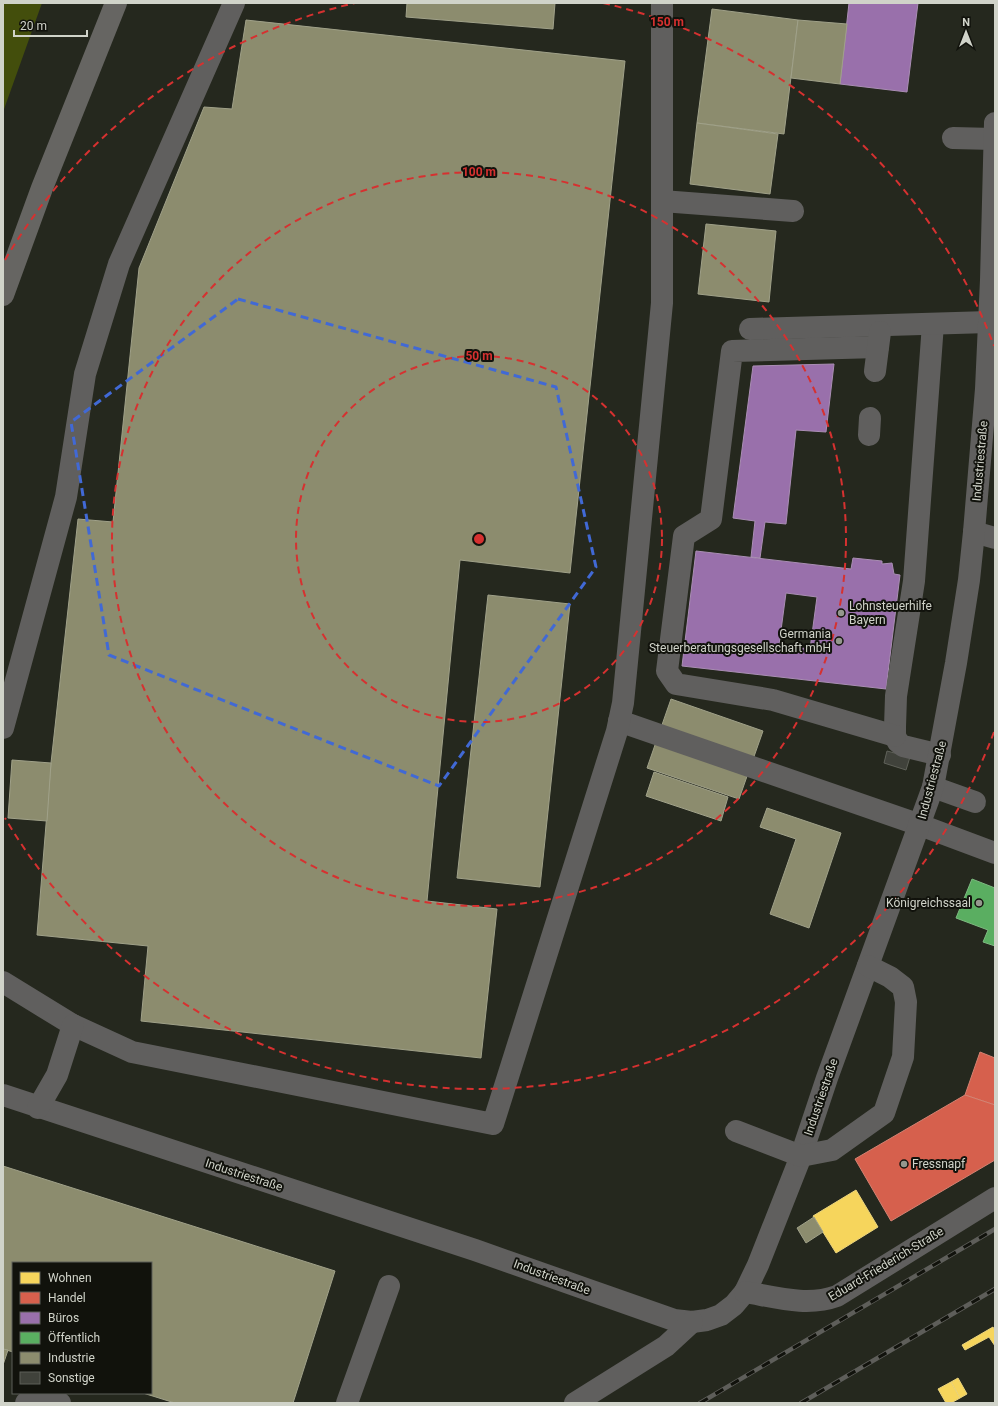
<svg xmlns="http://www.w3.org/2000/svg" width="998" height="1406" font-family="Roboto,sans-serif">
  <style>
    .forest { fill: #434e0c }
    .homes { fill: #f6d55c; stroke: #ebd47d }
    .shops { fill: #d6604d; stroke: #d48272 }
    .offices { fill: #9970ab; stroke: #aa8eb4; fill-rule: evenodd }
    .public { fill: #5aae61; stroke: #7db980 }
    .industry { fill: #8c8c6e; stroke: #a0a189 }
    .building { fill: #40423b; stroke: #5f6159 }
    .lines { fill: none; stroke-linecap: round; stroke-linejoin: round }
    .minor { stroke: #605f5e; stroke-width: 22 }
    .highway { stroke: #666562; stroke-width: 22 }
    .rail-casing { stroke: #5e5e5a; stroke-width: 4.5 }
    .rail { stroke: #11120c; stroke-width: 3; stroke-dasharray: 9; stroke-linecap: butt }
    .marked { fill: none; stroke: #4169d5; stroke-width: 3; stroke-dasharray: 8 5; stroke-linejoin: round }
    .ring { fill: none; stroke: #d63130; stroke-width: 2; stroke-dasharray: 7 5 }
    .poi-dot { fill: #94978d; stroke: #11120c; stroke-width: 1.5 }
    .labels { text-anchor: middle; stroke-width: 4; stroke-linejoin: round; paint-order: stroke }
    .street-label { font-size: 12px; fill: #d0d3c9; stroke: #11120c }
    .poi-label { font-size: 12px; fill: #d0d3c9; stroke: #11120c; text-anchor: start }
    .centre { fill: #d63130; stroke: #11120c; stroke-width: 2 }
    .ring-label { font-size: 12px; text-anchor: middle; font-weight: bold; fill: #d63130; stroke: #11120c; stroke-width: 4; stroke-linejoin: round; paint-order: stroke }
  </style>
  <rect width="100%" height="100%" fill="#25281e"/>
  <!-- forest -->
  <path class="forest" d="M3,3H42L3,112Z"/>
  <!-- homes -->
  <g class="homes">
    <path d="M856,1190L878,1227L836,1253L813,1216Z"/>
    <path d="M993,1327L995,1331V1346L989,1337L965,1350L962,1345Z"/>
    <path d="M958,1378L967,1394L960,1398L951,1382Z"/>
    <path d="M951,1382L960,1398L951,1403H946L938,1389Z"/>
  </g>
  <!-- shops -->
  <g class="shops">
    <path d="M980,1052L995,1058V1105L965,1095Z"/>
    <path d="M965,1095L995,1105V1160L891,1221L855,1159Z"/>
  </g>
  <!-- offices -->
  <g class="offices">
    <path d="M849,3H918L907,92L840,84Z"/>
    <path d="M834,364L826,432L796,430L786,524L765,522L760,558L751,557L755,521L733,518L753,366Z"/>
    <path d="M696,551L851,569L853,558L882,561V564L892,563L894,574L900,575L886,689L682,666ZM786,593L817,597L810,649L779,645Z"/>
  </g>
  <!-- public -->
  <path class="public" d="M972,879L995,888V946L983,942L988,930L956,918Z"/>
  <!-- industry -->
  <g class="industry">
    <path d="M407,3H555L553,29L406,17Z"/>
    <path d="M712,9L798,20L784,134L697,123Z"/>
    <path d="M246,20L625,61L570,573L460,560L427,901L497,909L481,1058L141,1021L148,946L37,935L51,763L78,519L113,522L139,268L204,107L232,109Z"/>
    <path d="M798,20L847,24L840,84L791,78Z"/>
    <path d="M697,123L778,134L770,194L690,184Z"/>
    <path d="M706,224L776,231L769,302L698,294Z"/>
    <path d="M488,595L570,604L540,887L457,878Z"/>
    <path d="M671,699L763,731L739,799L647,768Z"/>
    <path d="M12,760L51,763L47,821L8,818Z"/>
    <path d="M654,772L728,797L721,821L646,796Z"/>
    <path d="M767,808L841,833L809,928L770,914L796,839L760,827Z"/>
    <path d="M3,1166L335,1271L293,1403H175L143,1393H151V1263H13V1352L3,1349Z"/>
    <path d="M814,1217L823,1232L806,1243L797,1228Z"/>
    <path d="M3,1349L8,1350L3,1365Z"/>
  </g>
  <!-- building -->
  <path class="building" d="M887,751L910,757L906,770L884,763Z"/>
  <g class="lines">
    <!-- minor -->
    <g class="minor">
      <path d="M953,138L994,139"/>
      <path d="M662,201L793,211"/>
      <path d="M933,324L914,581L896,696L895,727V736L898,742L903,746L940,755"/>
      <path d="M750,329L989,322"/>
      <path d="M878,347L732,351L711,519L684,536L667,671L676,684L773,700L895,736"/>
      <path d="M875,371L880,332"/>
      <path d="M869,435L870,418"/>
      <path d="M974,532L995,538"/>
      <path d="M619,721L920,825L995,853"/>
      <path d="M3,728L66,497L85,374L119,264L234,3"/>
      <path d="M933,787L975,802"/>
      <path d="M3,982L73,1025L132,1052L493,1124L617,731L623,703L662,303V3"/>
      <path d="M3,1095L475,1250L674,1320L692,1322L707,1320L721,1315L734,1305L745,1292L758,1265L801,1156L827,1078L933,787L956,663L969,580L974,532L986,389L991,280L995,123"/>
      <path d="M38,1108L57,1075L73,1025"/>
      <path d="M736,1131L801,1156L832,1150L884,1113L903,1057L906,1002L903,987L890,977L868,966"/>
      <path d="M745,1292C775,1297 807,1307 837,1296L995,1198"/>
      <path d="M26,1403L42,1398L60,1403"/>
      <path d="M347,1403L389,1286"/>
      <path d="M575,1403L666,1346L692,1322"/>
    </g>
    <!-- highway -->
    <path class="highway" d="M3,295L42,188L116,3"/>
    <!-- rail casing -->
    <g class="rail-casing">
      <g id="rail">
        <path d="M700,1403L995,1229"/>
        <path d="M801,1403L995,1289"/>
      </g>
    </g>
    <!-- rail -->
    <use href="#rail" class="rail"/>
  </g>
  <!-- marked area -->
  <path class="marked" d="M238,299L556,387L596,567L439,786L109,655L71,422Z"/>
  <!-- distance rings -->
  <g class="ring">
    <circle cx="479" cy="539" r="183"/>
    <circle cx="479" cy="539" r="367"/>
    <path d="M994 732A550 550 0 0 1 5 818M5 260A550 550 0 0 1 355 3M603 3A550 550 0 0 1 994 346"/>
  </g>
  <!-- markers -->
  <g class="poi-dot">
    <circle cx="841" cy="613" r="4"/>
    <circle cx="839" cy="641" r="4"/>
    <circle cx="979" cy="903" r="4"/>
    <circle cx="904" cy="1164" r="4"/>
  </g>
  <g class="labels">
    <!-- street labels -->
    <g class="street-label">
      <text transform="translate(980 461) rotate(-85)" y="4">Industriestraße</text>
      <text transform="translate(932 780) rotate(-75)" y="4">Industriestraße</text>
      <text transform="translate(821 1097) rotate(-71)" y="4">Industriestraße</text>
      <text transform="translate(244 1175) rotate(18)" y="4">Industriestraße</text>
      <text transform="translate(886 1264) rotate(-31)" y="4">Eduard-Friederich-Straße</text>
      <text transform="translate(552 1277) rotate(20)" y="4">Industriestraße</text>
    </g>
    <!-- poi labels -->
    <g class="poi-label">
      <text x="849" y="610">Lohnsteuerhilfe<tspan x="849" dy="14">Bayern</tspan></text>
      <text x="831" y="638" text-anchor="end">Germania<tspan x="831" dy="14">Steuerberatungsgesellschaft mbH</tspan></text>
      <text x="971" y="907" text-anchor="end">Königreichssaal</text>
      <text x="912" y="1168">Fressnapf</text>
    </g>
  </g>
  <circle cx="479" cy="539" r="6" class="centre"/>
  <g class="ring-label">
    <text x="667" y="26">150 m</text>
    <text x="479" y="176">100 m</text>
    <text x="479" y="360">50 m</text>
  </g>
  <!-- border -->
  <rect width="998" height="1406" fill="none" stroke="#d0d3c9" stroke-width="8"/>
  <!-- legend -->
  <rect x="12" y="1262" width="140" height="132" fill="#11120c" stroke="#5d5f58"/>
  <rect x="20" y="1272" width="20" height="12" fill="#f6d55c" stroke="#5d5f58"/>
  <text x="48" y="1282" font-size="12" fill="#d0d3c9">Wohnen</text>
  <rect x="20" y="1292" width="20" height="12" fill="#d6604d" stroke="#5d5f58"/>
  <text x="48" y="1302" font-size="12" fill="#d0d3c9">Handel</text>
  <rect x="20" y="1312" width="20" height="12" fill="#9970ab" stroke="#5d5f58"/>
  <text x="48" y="1322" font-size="12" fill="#d0d3c9">Büros</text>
  <rect x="20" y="1332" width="20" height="12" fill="#5aae61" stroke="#5d5f58"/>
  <text x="48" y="1342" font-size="12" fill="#d0d3c9">Öffentlich</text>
  <rect x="20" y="1352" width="20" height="12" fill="#8c8c6e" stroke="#5d5f58"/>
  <text x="48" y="1362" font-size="12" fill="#d0d3c9">Industrie</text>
  <rect x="20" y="1372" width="20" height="12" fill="#40423b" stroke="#5d5f58"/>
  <text x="48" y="1382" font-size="12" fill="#d0d3c9">Sonstige</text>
  <!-- north arrow -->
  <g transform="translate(966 32)" stroke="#11120c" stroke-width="3" paint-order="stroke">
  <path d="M0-3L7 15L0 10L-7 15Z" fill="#d0d3c9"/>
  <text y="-6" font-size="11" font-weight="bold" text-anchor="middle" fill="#d0d3c9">N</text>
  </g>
  <!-- scale -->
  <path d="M14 30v6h73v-6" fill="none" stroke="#d0d3c9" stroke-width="2"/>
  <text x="20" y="30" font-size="12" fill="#d0d3c9" stroke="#11120c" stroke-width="3" paint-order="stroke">20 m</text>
</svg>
